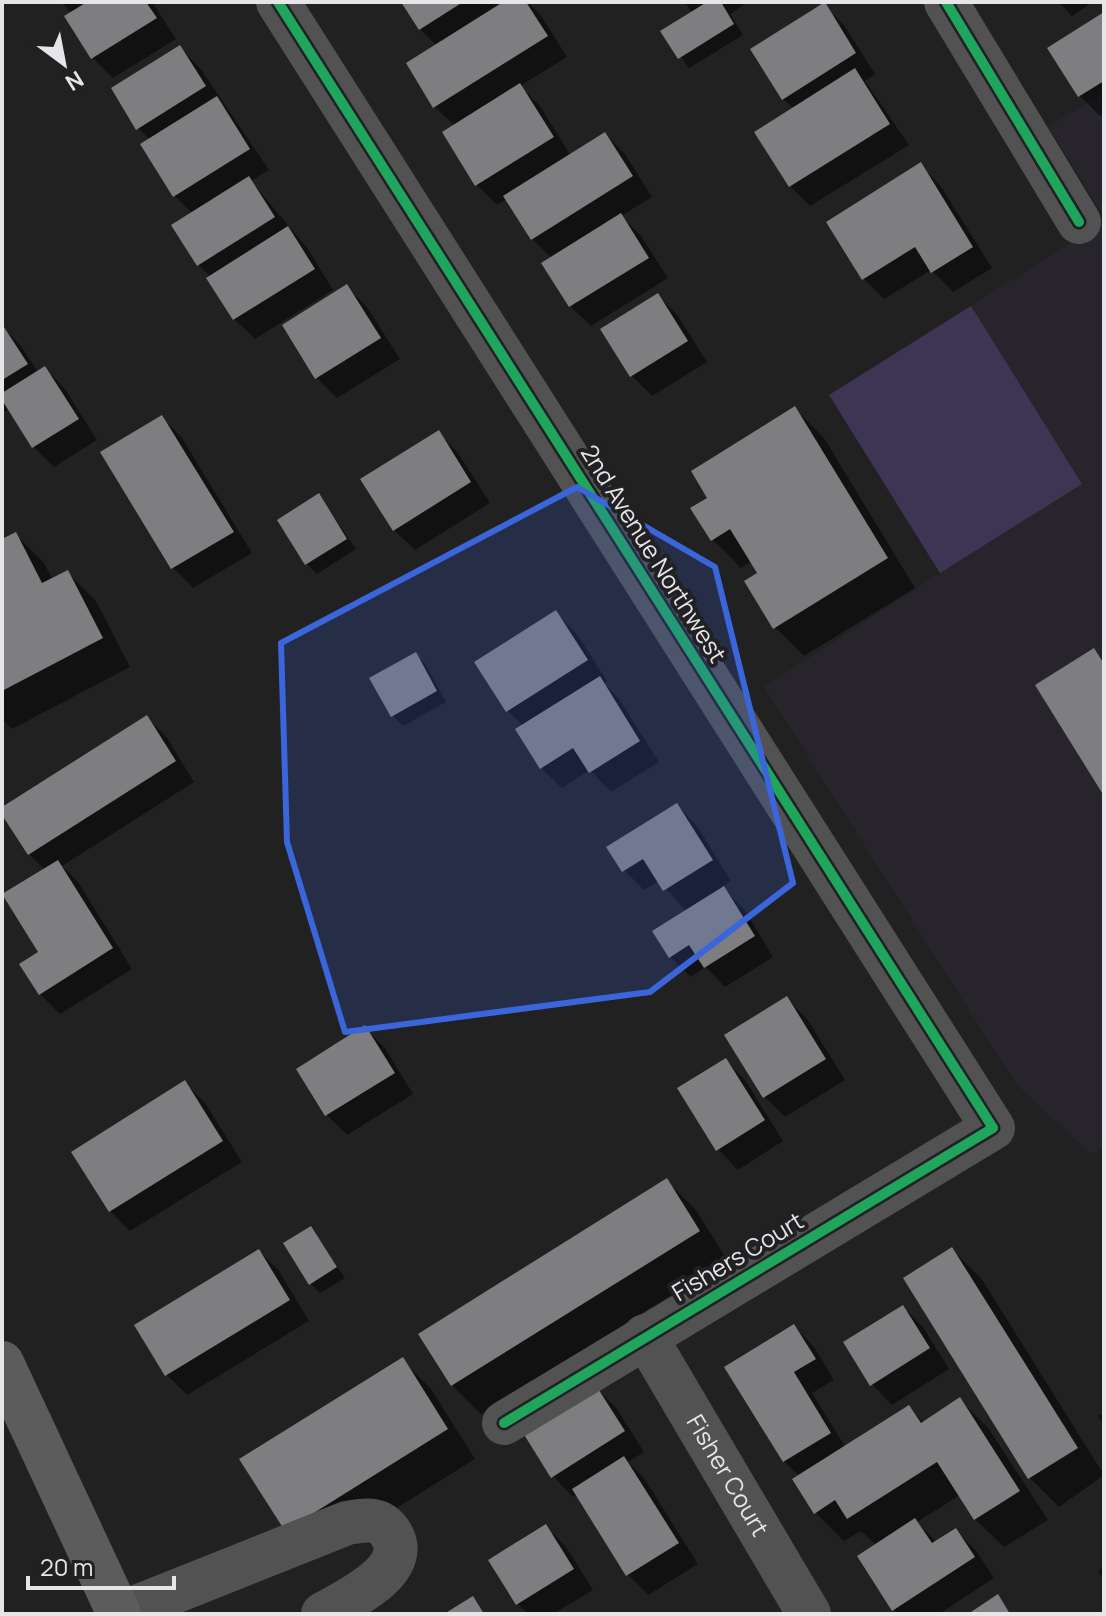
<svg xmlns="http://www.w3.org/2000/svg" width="1106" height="1616" font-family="Manrope,sans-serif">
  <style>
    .built { fill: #27242c }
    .green { fill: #3e3555 }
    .shadow { fill: #0007 }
    .building { fill: #7e7e80 }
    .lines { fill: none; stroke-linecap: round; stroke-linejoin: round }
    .minor { stroke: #525252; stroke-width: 44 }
    .major { stroke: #5c5c5d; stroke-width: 44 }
    .cycleway-casing { stroke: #212023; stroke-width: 15 }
    .cycleway { stroke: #20a55d; stroke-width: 10 }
    .marked { fill: #3b65da; fill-opacity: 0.2; stroke: #3b65da; stroke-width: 6; stroke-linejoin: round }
    .labels { text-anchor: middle; stroke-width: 8; stroke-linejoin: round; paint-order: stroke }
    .street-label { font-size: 24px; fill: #e6e5e7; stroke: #212023 }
  </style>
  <rect width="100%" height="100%" fill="#212122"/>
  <!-- built -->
  <g class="built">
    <path d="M1104,92V216L1048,127Z"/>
    <path d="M1104,222V1146L1091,1154L1016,1084L764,687L940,573L829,395Z"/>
  </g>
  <!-- green -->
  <path class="green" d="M971,306L1082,484L940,573L829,395Z"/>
  <!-- shadow -->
  <g class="shadow">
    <path d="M61,2H152L176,39L113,78L93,58L67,17L72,13Z"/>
    <path d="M404,2H527L540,14L567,57L520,86L540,106L571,156L605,134L625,154L652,197L621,216L641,236L668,278L591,326L570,306L544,263L552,258L532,239L507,199L497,205L477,185L455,126L435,107L437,46L420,29Z"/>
    <path d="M684,2H748L730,14L743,35L689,68L663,32L693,13Z"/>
    <path d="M1059,2H1093L1072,16Z"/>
    <path d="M824,5L844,25L875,74L865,81L909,145L810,206L790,186L794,109L783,99Z"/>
    <path d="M1104,15V114L1100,116L1080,96L1050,48Z"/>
    <path d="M180,48L200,68L269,170L251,181L308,249L333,290L255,339L234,319L211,277L199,265L193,214L175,196L150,140L138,128Z"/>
    <path d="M920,165L940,185L992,268L953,292L931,270L884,299L864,279L829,222Z"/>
    <path d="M347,287L367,307L400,359L337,398L317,378Z"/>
    <path d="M658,295L678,316L707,362L652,396L632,376L603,330Z"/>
    <path d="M2,326L20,345L38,372L45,368L65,389L97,440L54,467L34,447L10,408L2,413Z"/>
    <path d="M795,409L824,438L915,588L804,656L775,627L759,574L752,561L741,568L712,539L710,498Z"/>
    <path d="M162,418L182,438L252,553L193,588L173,568L103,453Z"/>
    <path d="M438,433L458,453L490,503L415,550L394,530L363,480Z"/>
    <path d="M319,496L356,549L317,574L307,564Z"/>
    <path d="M15,534L44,563L53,580L67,572L96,601L130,667L12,729L2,719V541Z"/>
    <path d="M556,613L576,633L607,681L604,683L619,699L659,762L611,792L590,770L562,788L541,768L523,726L507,710Z"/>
    <path d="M415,655L425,664L446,702L403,726L393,716Z"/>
    <path d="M147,717L167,738L194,782L62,866L78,882L132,969L60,1014L40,994L45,870L29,854L2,809Z"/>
    <path d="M677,805L697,826L731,881L721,887L744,909L773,957L725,987L706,967L691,977L670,957L687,912L659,881L644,890L624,870Z"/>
    <path d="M787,999L807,1019L845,1080L785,1117L765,1097L727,1036Z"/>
    <path d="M365,1028L385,1048L413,1094L347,1135L327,1115L298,1069Z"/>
    <path d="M725,1060L745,1080L783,1141L738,1170L718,1149Z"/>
    <path d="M185,1083L205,1103L242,1162L130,1231L110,1211Z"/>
    <path d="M667,1181L696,1210L727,1260L481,1414L452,1385Z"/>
    <path d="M311,1228L345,1278L320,1293L310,1283Z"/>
    <path d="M952,1250L981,1278L1104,1475L1059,1507L1030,1478Z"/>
    <path d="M259,1251L279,1271L309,1321L187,1395L167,1375Z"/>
    <path d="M903,1307L923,1327L949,1369L892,1405L872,1384Z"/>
    <path d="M794,1326L814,1347L834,1380L812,1393L846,1448L909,1408L924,1423L960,1400L989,1429L1048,1520L1004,1547L975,1519L960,1495L917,1522L937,1543L956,1530L976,1551L994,1578L939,1614H898L894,1610L877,1546L861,1531L844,1541L815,1512L800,1477L784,1461Z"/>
    <path d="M402,1360L431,1389L475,1459L315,1559L286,1530Z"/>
    <path d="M597,1389L617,1409L644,1452L628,1462L644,1478L698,1564L648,1595L628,1575L577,1494L573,1497L553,1476Z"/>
    <path d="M1104,1412V1425L1098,1416Z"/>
    <path d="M546,1526L566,1547L593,1590L553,1614H528L518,1604Z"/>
    <path d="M1104,1567V1580L1098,1571Z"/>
  </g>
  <!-- building -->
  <g class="building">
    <path d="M87,2H146L157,18L91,59L64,16Z"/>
    <path d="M401,2H463L419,30Z"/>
    <path d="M503,2H526L548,36L433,108L406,63Z"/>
    <path d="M707,2H721L734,24L678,59L660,31Z"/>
    <path d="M825,2L856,53L782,100L750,49Z"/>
    <path d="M1104,12V81L1078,97L1047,48Z"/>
    <path d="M180,45L206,86L136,130L111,88Z"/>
    <path d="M855,68L890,124L789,187L754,132Z"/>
    <path d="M520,83L554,137L475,186L442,132Z"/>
    <path d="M217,96L250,149L173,197L140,144Z"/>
    <path d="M605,132L633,176L531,240L503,196Z"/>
    <path d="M921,162L973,247L931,273L915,247L862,280L826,222Z"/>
    <path d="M249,176L275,217L197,266L171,225Z"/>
    <path d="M621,213L649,258L569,307L541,263Z"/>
    <path d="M288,226L315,269L233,320L206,278Z"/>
    <path d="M347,284L381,338L315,379L282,325Z"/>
    <path d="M658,293L688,341L630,377L600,329Z"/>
    <path d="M2,324L28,364L2,380Z"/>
    <path d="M45,366L79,419L32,448L2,400V393Z"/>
    <path d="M795,406L888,558L773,629L744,581L757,573L730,529L711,541L690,508L707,498L691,471Z"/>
    <path d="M162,415L234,532L171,569L100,452Z"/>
    <path d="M439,430L471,482L393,531L360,479Z"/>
    <path d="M319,493L347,539L305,565L277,520Z"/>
    <path d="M16,532L42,583L68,570L103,638L2,691V539Z"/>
    <path d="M556,610L588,660L506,712L474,662Z"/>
    <path d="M1094,648L1104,664V796L1035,685Z"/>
    <path d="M416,652L437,691L391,717L369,678Z"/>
    <path d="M600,676L640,741L589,773L573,748L540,769L515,729Z"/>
    <path d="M147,715L176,761L28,855L2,815V807Z"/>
    <path d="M677,803L713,860L663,891L643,859L622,872L606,847Z"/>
    <path d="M58,860L113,948L39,995L19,964L38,952L2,894Z"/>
    <path d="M724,886L755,936L704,968L689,945L669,958L652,931Z"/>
    <path d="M787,996L826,1059L763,1098L724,1035Z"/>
    <path d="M365,1025L395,1073L325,1116L296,1069Z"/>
    <path d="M726,1058L765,1120L716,1151L677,1088Z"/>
    <path d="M185,1080L223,1141L109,1212L71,1152Z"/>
    <path d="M667,1178L700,1231L451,1386L418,1334Z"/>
    <path d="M311,1226L337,1267L309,1285L283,1243Z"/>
    <path d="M952,1247L1078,1448L1028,1479L903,1278Z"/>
    <path d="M259,1249L290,1300L165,1376L134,1325Z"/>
    <path d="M903,1305L930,1348L870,1386L843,1342Z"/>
    <path d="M794,1324L816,1359L794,1372L831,1433L783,1462L724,1367Z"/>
    <path d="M403,1357L448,1429L285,1531L239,1459Z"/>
    <path d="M597,1387L625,1431L551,1478L523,1433Z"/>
    <path d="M960,1397L1020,1491L974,1520L937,1462L847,1519L835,1500L814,1514L792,1479L909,1405L921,1423Z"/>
    <path d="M624,1456L679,1543L626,1576L572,1489Z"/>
    <path d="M915,1518L932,1543L956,1528L975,1557L892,1611L857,1556Z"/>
    <path d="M546,1524L574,1569L516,1605L488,1560Z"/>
    <path d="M998,1594L1010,1614H972L971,1612Z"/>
    <path d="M473,1596L484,1614H444Z"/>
  </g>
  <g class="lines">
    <!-- minor -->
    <g class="minor">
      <path d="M278,2L993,1128L504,1423"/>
      <path d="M946,2L1079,222"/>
      <path id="s1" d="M645,1336L809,1614"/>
      <path d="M119,1614L347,1523C365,1520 380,1516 391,1534C413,1569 350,1599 323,1614"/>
    </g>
    <!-- major -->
    <path class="major" d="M2,1363L119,1614"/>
    <!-- cycleway casing -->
    <g class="cycleway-casing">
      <g id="cycleway">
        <path d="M278,2L993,1128L504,1423"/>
        <path d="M946,2L1079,222"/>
      </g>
    </g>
    <!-- cycleway -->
    <use href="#cycleway" class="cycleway"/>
  </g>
  <!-- marked area -->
  <path class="marked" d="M577,487L715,567L793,883L650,992L345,1032L287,842L281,643Z"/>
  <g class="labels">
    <!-- street labels -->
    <g class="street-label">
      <text transform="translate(653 554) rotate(58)" y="8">2nd Avenue Northwest</text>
      <text transform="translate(738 1257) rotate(-31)" y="8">Fishers Court</text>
      <text dy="8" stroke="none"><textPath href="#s1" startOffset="162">Fisher Court</textPath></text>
    </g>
  </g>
  <!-- border -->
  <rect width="1106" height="1616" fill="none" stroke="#e6e5e7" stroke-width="8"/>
  <!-- north arrow -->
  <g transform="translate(64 64) rotate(148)" stroke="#212023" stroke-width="6" paint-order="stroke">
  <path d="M0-6L14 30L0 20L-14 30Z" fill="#e6e5e7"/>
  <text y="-12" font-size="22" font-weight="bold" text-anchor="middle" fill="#e6e5e7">N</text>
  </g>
  <!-- scale -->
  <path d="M28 1576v12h146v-12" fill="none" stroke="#e6e5e7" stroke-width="4"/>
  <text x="40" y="1576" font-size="24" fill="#e6e5e7" stroke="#212023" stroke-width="6" paint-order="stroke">20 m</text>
</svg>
